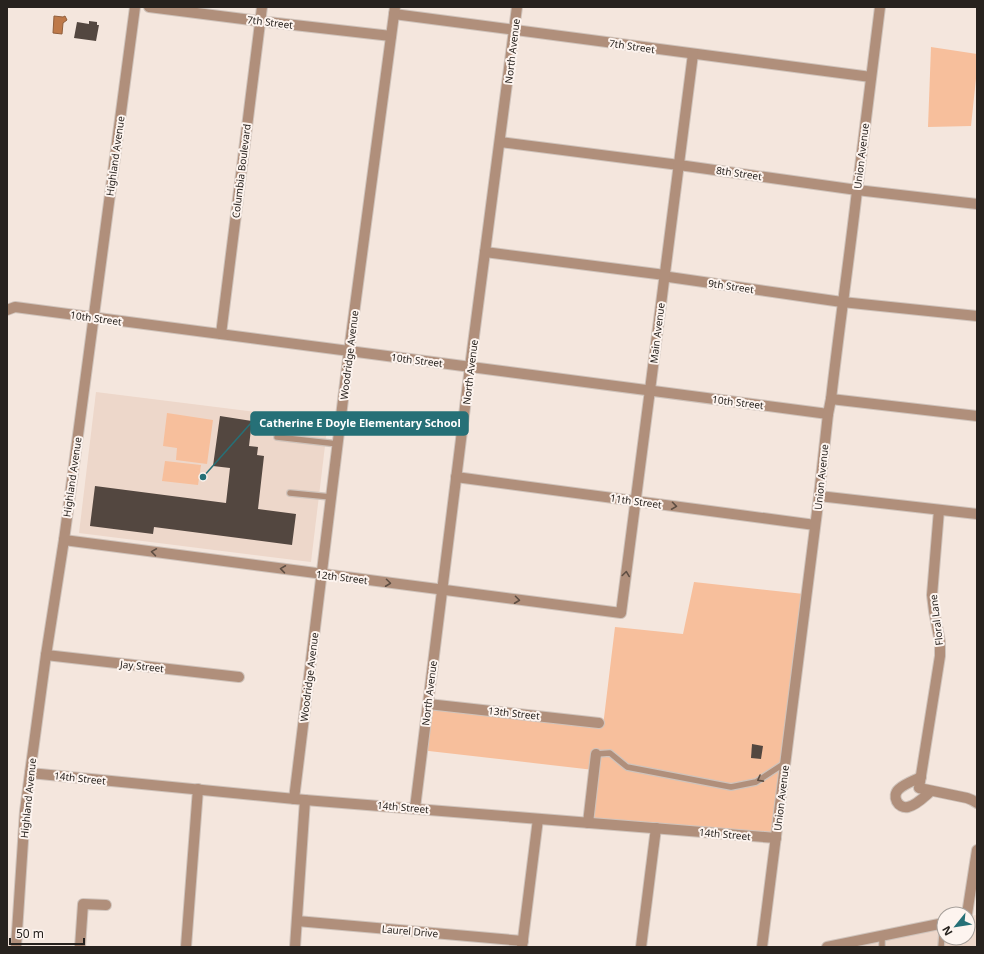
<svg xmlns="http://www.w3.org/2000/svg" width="984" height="954" font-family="'Noto Sans',sans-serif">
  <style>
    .built { fill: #edd7ca }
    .green { fill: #f7bf9c }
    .water { fill: #be7949; stroke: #915f3c }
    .building { fill: #534740 }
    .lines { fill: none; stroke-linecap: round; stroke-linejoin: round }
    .lane-casing { stroke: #cfc3bb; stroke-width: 8 }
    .street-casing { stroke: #cfc3bb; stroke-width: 12 }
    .lane { stroke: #b08f7b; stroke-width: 5.5 }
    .street { stroke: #b08f7b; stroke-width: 10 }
    .oneway { stroke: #5e4e43 }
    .labels { text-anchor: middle; stroke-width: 4; stroke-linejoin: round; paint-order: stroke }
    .street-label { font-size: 10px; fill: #27221e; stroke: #fdf4ef }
    .leader { fill: none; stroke: #267077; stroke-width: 1.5 }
    .callout-dot { fill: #267077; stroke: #fdf4ef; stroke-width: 1.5 }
    .callout { fill: #267077; stroke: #267077; stroke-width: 1.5 }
    .callout-label { font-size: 11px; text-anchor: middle; font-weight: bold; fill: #fff }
  </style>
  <rect width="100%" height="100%" fill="#f4e6dd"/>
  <!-- built -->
  <g class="built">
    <path d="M96,392L328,421L311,562L79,533Z"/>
    <path d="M977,915V947H822L944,921V938H968V916Z"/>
  </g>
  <!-- green -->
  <g class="green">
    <path d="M931,47L977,54V69L971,126L928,127Z"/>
    <path d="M167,413L213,420L207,464L176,460L177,448L163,446Z"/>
    <path d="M165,461L201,465L198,485L162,481Z"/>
    <path d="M694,582L804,594L771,841L585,821L594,770L420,750L426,701L603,726L615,627L683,634Z"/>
  </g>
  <!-- water -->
  <path class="water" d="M54,16L63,17L65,16L67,20L63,23L62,34L53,33Z"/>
  <!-- building -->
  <g class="building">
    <path d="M89,21L97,22V25H99L96,41L74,38L77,22L89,24Z"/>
    <path d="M220,416L252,421L249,446L258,447L257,455L264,456L258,509L296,514L292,545L154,527L153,534L90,526L95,486L226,503L230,468L213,466Z"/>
    <path d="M752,744L763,746L761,759L751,758Z"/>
  </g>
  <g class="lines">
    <!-- lane casing -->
    <g class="lane-casing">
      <g id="lane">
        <path d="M277,437L338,444"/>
        <path d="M290,493L331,497"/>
        <path d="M596,754L610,753L627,767L731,787L756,782L785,763"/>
        <path d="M882,947V935"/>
        <path d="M941,947L943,923"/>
      </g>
    </g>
    <!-- street casing -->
    <g class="street-casing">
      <g id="street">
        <path d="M149,7L259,21L391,36"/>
        <path d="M394,14L871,77"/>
        <path d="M500,142L679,165L857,190L977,204"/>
        <path d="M485,252L665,275L669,277L842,302L977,316"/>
        <path d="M7,310L15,307L828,414"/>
        <path d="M221,334L262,7"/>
        <path d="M831,399L977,416"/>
        <path d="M456,477L815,525"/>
        <path d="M819,496L977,514"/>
        <path d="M939,510L932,595L934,611L940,642V656L919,788L967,798L972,800L977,803"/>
        <path d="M64,540L621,613L650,390L693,54"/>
        <path d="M46,655L239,677"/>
        <path d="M428,704L599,723"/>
        <path d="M30,773L305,800L776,838"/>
        <path d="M921,777C915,780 904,784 899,789C891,796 898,809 908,807C917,805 925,796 931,791"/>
        <path d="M294,799L349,351L395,7"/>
        <path d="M415,808L470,367L517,7"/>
        <path d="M588,823L596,754"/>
        <path d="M967,914L977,850"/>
        <path d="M297,921L523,941"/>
        <path d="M16,947L25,811L30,773L46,655L64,540L135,7"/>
        <path d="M80,947L83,904L106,905"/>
        <path d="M186,947L198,789"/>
        <path d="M295,947L305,800"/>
        <path d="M522,947L538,819"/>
        <path d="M641,947L656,828"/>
        <path d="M762,947L819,496L828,414L831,399C839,329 849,260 857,191C865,130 872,68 880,7"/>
        <path d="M827,947L944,923"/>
      </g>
    </g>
    <!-- lane -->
    <use href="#lane" class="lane"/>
    <!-- street -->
    <use href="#street" class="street"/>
  </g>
  <!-- one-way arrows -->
  <defs><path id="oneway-chevron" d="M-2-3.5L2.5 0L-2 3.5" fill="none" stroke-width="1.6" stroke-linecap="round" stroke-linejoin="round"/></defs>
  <g class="oneway">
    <use href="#oneway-chevron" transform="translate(674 506) rotate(8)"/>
    <use href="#oneway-chevron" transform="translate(154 552) rotate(-172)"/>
    <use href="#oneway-chevron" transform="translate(283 569) rotate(-172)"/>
    <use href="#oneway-chevron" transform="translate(626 574) rotate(-82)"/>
    <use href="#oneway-chevron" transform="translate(388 583) rotate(7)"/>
    <use href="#oneway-chevron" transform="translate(517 600) rotate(7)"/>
    <use href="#oneway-chevron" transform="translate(760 779) rotate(151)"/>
  </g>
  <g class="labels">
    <!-- street labels -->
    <g class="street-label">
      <text transform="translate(270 22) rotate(7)" y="4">7th Street</text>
      <text transform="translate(632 46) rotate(8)" y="4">7th Street</text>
      <text transform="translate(512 51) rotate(-83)" y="4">North Avenue</text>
      <text transform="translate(115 156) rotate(-82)" y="4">Highland Avenue</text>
      <text transform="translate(861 156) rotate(-83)" y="4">Union Avenue</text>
      <text transform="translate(241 171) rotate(-83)" y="4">Columbia Boulevard</text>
      <text transform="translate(739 173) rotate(8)" y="4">8th Street</text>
      <text transform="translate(731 286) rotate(8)" y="4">9th Street</text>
      <text transform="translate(96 318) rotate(8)" y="4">10th Street</text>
      <text transform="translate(657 333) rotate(-83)" y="4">Main Avenue</text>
      <text transform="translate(349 355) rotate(-83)" y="4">Woodridge Avenue</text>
      <text transform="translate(417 360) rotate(7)" y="4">10th Street</text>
      <text transform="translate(470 372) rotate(-83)" y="4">North Avenue</text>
      <text transform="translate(738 402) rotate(7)" y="4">10th Street</text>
      <text transform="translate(72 477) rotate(-82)" y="4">Highland Avenue</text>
      <text transform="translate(821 477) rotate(-84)" y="4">Union Avenue</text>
      <text transform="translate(636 501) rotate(8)" y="4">11th Street</text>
      <text transform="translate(342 577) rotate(7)" y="4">12th Street</text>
      <text transform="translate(936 620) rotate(-97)" y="4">Floral Lane</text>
      <text transform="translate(142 666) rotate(6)" y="4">Jay Street</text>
      <text transform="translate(309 677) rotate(-83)" y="4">Woodridge Avenue</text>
      <text transform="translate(429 693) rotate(-83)" y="4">North Avenue</text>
      <text transform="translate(514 713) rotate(6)" y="4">13th Street</text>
      <text transform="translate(80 778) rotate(6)" y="4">14th Street</text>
      <text transform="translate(28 798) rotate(-84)" y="4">Highland Avenue</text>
      <text transform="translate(781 798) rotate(-83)" y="4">Union Avenue</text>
      <text transform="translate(403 807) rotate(5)" y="4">14th Street</text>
      <text transform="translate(725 834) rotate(5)" y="4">14th Street</text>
      <text transform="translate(410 931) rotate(5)" y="4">Laurel Drive</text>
    </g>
  </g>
  <!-- callouts -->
  <path class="leader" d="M203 477L251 423"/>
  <circle class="callout-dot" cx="203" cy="477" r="4"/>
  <rect class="callout" x="251" y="412" width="217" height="23" rx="4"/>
  <g class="callout-label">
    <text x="360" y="427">Catherine E Doyle Elementary School</text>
  </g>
  <!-- border -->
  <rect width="984" height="954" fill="none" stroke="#27221e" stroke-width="16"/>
  <!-- north arrow -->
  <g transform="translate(956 926) rotate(240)"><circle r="19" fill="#fdf4ef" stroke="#a7a09b"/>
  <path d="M0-3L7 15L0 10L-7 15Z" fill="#267077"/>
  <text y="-6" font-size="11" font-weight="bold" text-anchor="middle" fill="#27221e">N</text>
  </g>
  <!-- scale -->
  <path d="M10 938v6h74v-6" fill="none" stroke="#27221e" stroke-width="2"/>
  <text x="16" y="938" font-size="12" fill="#27221e" stroke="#fdf4ef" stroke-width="3" paint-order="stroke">50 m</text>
</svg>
